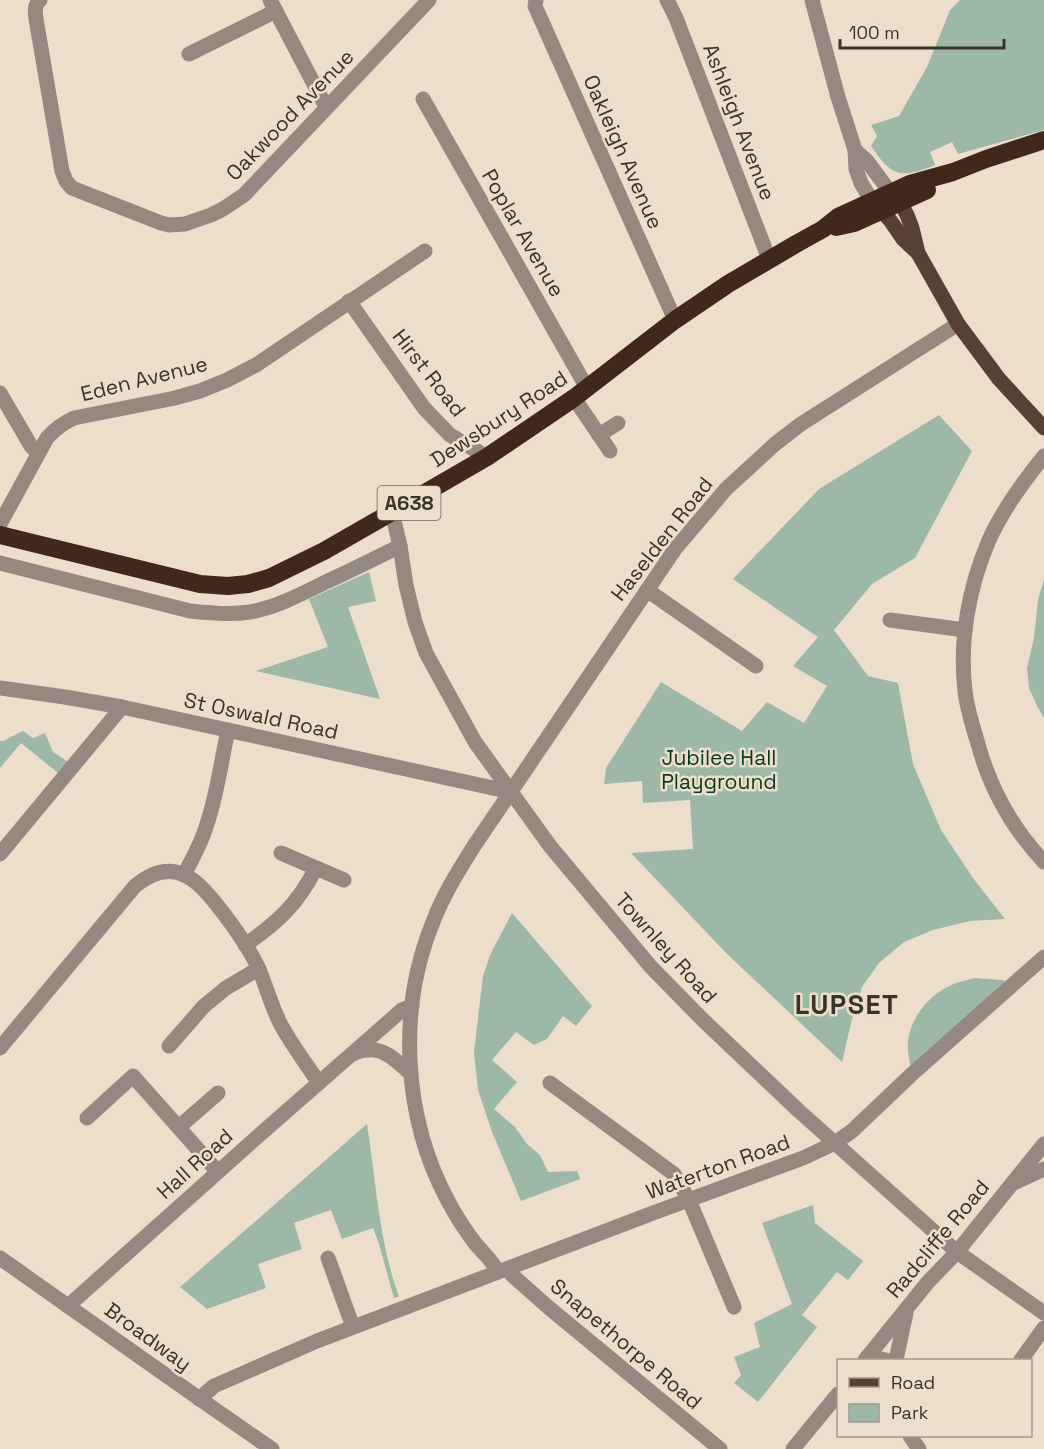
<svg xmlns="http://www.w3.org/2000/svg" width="1044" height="1449" font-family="'Space Grotesk',sans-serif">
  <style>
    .green { fill: #9eb8a7 }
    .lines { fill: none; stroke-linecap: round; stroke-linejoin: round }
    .minor { stroke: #958880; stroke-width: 15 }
    .major { stroke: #574134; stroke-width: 15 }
    .highway { stroke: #40281a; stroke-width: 18 }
    .labels { text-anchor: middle; stroke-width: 5; stroke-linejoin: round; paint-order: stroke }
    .shield { fill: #ecdeca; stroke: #6e665b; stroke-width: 1.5 }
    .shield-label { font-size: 20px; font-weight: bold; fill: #38332b }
    .street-label { font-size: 21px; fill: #38332b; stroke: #ecdeca }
    .park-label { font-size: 21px; fill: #023b20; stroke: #ecdeca }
    .district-label { font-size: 27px; font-weight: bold; letter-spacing: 1.5px; fill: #38332b; stroke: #ecdeca }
  </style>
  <rect width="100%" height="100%" fill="#ecdeca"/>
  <!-- green -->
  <g class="green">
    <path d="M960,0H1044V130L958,154L952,142L930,152L935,165C900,179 892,177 871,146L877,136L871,125L899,116L927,67L950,10Z"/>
    <path d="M939,415L972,451L915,558L872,584L834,630L868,676L898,683L913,764L941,830L973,878L1005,919L970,921L933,930L904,942L879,963L862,987L852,1019L842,1062L727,954L631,853L693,849L690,800L643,803L642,781L604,784L606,768L661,682L742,731L767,702L804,723L827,686L793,666L818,637L733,579L819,489Z"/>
    <path d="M369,572L376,601L348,607L380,699L256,671L328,647L309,599Z"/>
    <path d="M1044,580V718L1037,706L1029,688L1027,668L1034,638L1038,599Z"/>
    <path d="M23,731L33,738L45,733L53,752L73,765L63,777L21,743L0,768V741H3Z"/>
    <path d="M512,913L592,1006L576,1026L563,1016L547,1039L534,1045L516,1032L492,1060L517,1082L494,1109L515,1127L527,1144L540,1155L548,1172L577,1171L580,1179L521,1201L492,1132L478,1090L474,1052L483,976L490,955Z"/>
    <path d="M975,978L1002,980L1014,984L912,1074C910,1063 907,1053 908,1041C911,1015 932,992 956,983C962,981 969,980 975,978Z"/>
    <path d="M367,1124C376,1182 379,1242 399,1297L394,1298L379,1244L373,1228L342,1239L331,1210L294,1223L302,1249L258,1264L266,1288L207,1309L180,1287Z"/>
    <path d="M813,1205L815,1223L863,1261L848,1280L837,1272L802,1315L817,1327L758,1402L734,1383L741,1375L734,1357L760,1347L754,1323L792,1304L762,1223Z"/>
  </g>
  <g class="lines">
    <!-- minor -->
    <g class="minor">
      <path d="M40,0C34,5 35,12 36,19L62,171L66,181L72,188L161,223L169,225L185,224L211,215L223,209L244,195L429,0"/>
      <path d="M270,0L326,107"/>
      <path d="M536,0L535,6L675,320"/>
      <path d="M667,0L676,18L769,259"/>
      <path d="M812,0L838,97L855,150L856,169L861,183L872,201"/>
      <path d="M189,54L276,11"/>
      <path d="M423,99L587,388"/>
      <path d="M855,150L867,161L890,192"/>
      <path d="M349,301L424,408L450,435L487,457"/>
      <path d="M0,393L31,446L38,453"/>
      <path d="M574,398L610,451"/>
      <path d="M599,435L618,423"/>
      <path d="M1044,456C1023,482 1003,509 989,540C969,587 959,640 965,691C967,709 973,727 978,744C990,788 1013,829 1044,862"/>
      <path d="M392,512L400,546L406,585L415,622L426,653L475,742L550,846L651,967L703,1020L799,1111L957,1252L1044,1313"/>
      <path d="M0,524L47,438C55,429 63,423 74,418L175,398L200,391L227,380L256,365L425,251"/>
      <path d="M0,563L190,611C210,613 230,615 250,612C278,607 303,593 328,581C352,570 376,558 400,546"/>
      <path d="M647,590L756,666"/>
      <path d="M890,620L965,630"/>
      <path d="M0,688L65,697L122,707L511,792"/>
      <path d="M281,853L344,880"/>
      <path d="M0,854L122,707"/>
      <path d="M184,875C192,859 201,844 206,827C217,796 221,762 228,730"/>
      <path d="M245,945C278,922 297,905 316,868"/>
      <path d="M169,1046L204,1006L226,988L258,969"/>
      <path d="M0,1048L135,886C175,853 199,881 224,914C237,931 250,950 259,969C266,986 271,1004 279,1021C290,1043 305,1062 319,1083"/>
      <path d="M353,1054C357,1052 362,1050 367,1050C384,1047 399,1063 410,1073"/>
      <path d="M550,1083L674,1174L689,1200L734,1307"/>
      <path d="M87,1118L133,1076L218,1172"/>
      <path d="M179,1127L218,1093"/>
      <path d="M1016,1182L1044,1169"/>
      <path d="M0,1258C91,1322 181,1387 272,1449"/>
      <path d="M328,1258L353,1327"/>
      <path d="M509,1268L512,1275L548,1307L720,1449"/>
      <path d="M498,1272C492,1260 483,1253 475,1243C465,1230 456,1216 448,1201C403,1117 397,1010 433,922C443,895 459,870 474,846L675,549L726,489L775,444L801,424L958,324"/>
      <path d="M68,1306L256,1138L402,1010L412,1006"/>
      <path d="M868,1356L886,1360"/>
      <path d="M865,1360L928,1282L957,1252L1044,1144"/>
      <path d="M896,1360L906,1313"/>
      <path d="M1021,1360L1044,1328"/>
      <path d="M199,1399L214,1386L317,1341L653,1213L803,1158L835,1143L852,1131L912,1074L1044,957"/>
      <path d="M910,1436L919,1449"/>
      <path d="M793,1449L838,1394"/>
    </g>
    <!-- major -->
    <g class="major">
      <path d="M892,194L900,202L907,215L912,228L918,253L958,324L999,379L1044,428"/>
      <path d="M875,204L890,220L903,239L918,253"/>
    </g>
    <!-- highway -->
    <g class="highway">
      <path d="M836,227L854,223L927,190"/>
      <path d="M0,535L200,584L228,586L248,584L269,578L324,551L392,512L487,457L574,398L675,320L728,284L796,244L823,229L838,217L910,184L953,172L986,159L1044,140"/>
    </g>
  </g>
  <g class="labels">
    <!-- shield labels -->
    <rect class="shield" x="377.5" y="486" width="63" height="34" rx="4.5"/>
    <g class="shield-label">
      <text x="409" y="510">A638</text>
    </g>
    <!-- street labels -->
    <g class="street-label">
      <text transform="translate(290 115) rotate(-46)" y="7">Oakwood Avenue</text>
      <text transform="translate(739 122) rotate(69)" y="7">Ashleigh Avenue</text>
      <text transform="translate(623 152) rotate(66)" y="7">Oakleigh Avenue</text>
      <text transform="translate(523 233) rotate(60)" y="7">Poplar Avenue</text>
      <text transform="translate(429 373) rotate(52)" y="7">Hirst Road</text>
      <text transform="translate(144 379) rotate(-14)" y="7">Eden Avenue</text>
      <text transform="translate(499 419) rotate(-33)" y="7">Dewsbury Road</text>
      <text transform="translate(662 539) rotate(-52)" y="7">Haselden Road</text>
      <text transform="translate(261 716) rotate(12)" y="7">St Oswald Road</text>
      <text transform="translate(666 948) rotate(48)" y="7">Townley Road</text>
      <text transform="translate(195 1164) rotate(-42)" y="7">Hall Road</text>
      <text transform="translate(718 1167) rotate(-20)" y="7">Waterton Road</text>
      <text transform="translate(938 1239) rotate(-50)" y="7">Radcliffe Road</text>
      <text transform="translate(148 1337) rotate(36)" y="7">Broadway</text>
      <text transform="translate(626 1344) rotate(40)" y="7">Snapethorpe Road</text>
    </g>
    <!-- park labels -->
    <g class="park-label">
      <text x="719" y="765">Jubilee Hall<tspan x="719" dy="24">Playground</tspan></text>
    </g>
    <!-- district labels -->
    <g class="district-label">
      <text x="847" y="1014">LUPSET</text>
    </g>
  </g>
  <!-- legend -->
  <rect x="837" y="1359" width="195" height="78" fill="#ecdeca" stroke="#a49a8a" stroke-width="1.5"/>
  <rect x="849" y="1378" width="30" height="9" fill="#574134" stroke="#a49a8a" stroke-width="1.5"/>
  <text x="891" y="1389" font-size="18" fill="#38332b">Road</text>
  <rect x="849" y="1404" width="30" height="18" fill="#9eb8a7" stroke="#a49a8a" stroke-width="1.5"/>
  <text x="891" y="1419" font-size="18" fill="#38332b">Park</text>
  <!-- scale -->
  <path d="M840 39v9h164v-9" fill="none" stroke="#38332b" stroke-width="3"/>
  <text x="849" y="39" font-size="18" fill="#38332b" stroke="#ecdeca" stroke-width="4.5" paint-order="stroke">100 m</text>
</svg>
